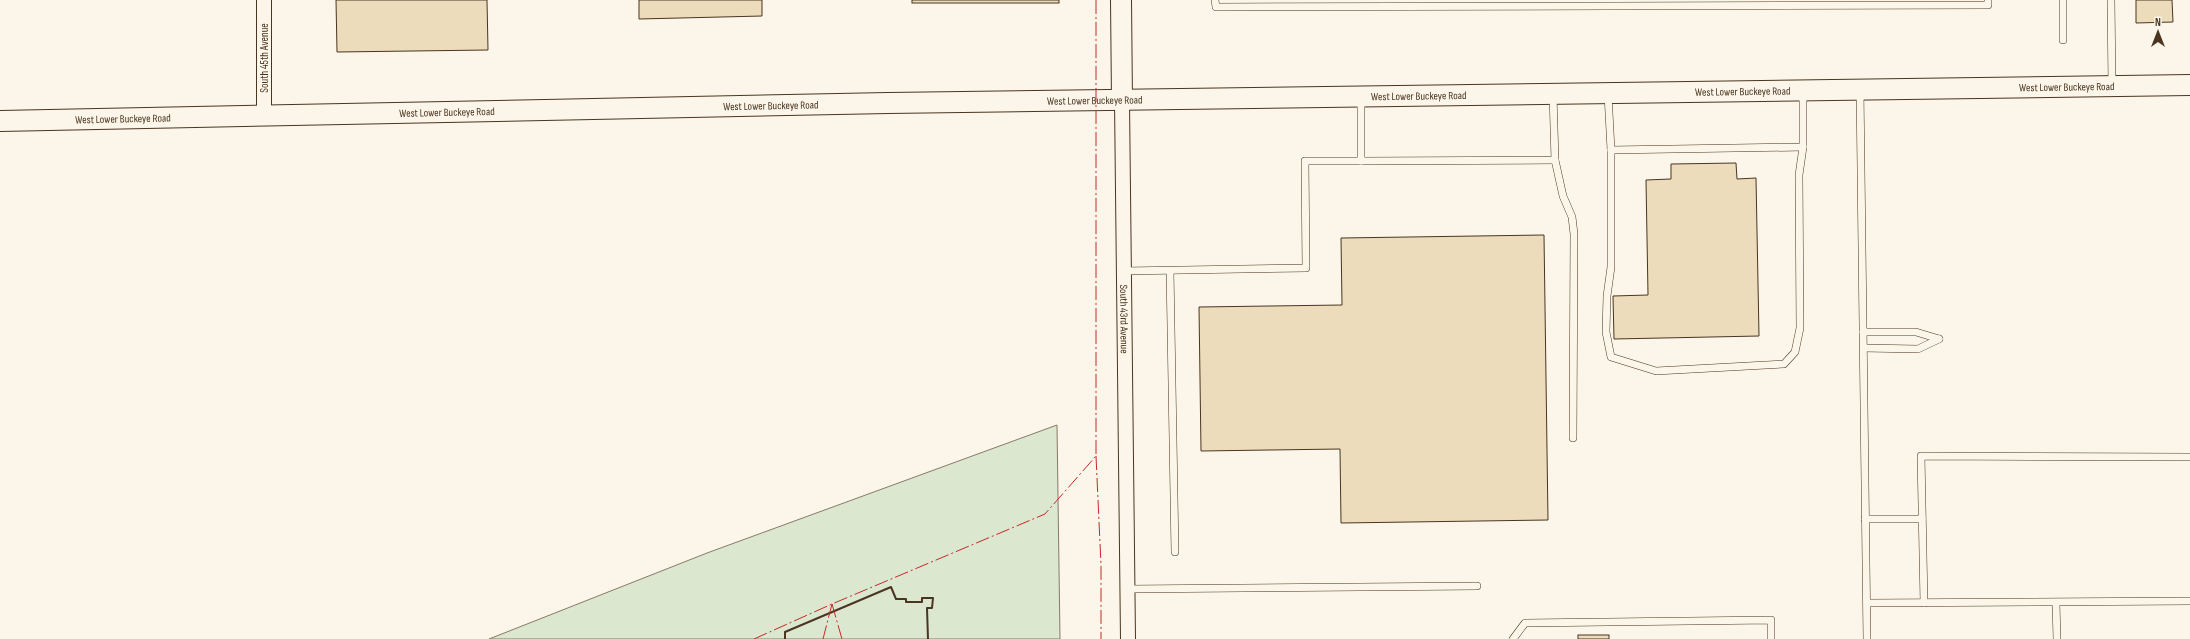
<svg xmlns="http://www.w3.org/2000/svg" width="2190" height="639" font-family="'Sofia Sans Condensed',sans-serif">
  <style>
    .green { fill: #dce7d0; stroke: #887966 }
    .building { fill: #ecdcbc; stroke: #4a3520 }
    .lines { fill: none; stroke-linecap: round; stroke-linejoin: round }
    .service-casing { stroke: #4a3520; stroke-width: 8 }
    .minor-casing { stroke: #4a3520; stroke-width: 16 }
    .secondary-casing { stroke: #4a3520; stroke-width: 22 }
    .service { stroke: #fbf6e9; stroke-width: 7 }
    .minor { stroke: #fbf6e9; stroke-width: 14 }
    .secondary { stroke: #fbf6e9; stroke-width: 20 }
    .wall { stroke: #4a3520; stroke-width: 2 }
    .power { stroke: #c62828; stroke-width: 1; stroke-dasharray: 14 3 2 3; stroke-linecap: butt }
    .labels { text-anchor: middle; stroke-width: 3; stroke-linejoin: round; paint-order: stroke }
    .street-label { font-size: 11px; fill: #4a3520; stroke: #fbf6e9 }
  </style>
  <rect width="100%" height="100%" fill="#fbf6e9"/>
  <!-- green -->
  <path class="green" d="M1057,425L1060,639H489L707,553Z"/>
  <!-- building -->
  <g class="building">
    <path d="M336,0H487L488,50L337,52Z"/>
    <path d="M639,0H762V16L639,19Z"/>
    <rect x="912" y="0" width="147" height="3"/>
    <path d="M2136,0H2172L2173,22L2136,23Z"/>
    <path d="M1736,163L1737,179L1756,178L1759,336L1614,339L1613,296L1648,295L1646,180L1671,179V164Z"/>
    <path d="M1544,235L1548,520L1341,523L1340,449L1201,451L1199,307L1342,305L1341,238Z"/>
    <rect x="1578" y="635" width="31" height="4"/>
  </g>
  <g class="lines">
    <!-- service casing -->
    <g class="service-casing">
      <g id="service">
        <path d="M1215,0L1216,7L1988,5V0"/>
        <path d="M2063,0V40"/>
        <path d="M2111,0L2112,84"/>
        <path d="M1860,90L1867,639"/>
        <path d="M1608,94L1611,150L1803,147V91"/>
        <path d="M1361,97V161L1555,160L1553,95"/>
        <path d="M1611,150V267L1607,296L1606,332L1611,357L1656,371L1784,364L1795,352L1800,328L1799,175L1803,147"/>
        <path d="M1555,160L1563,196L1572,217L1574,234L1573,438"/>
        <path d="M1124,271L1306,268L1305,161H1361"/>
        <path d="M1170,271L1175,552"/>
        <path d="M1863,332H1916L1939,339"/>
        <path d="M1864,348L1918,349L1939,339"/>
        <path d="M1865,519H1922"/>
        <path d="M1127,589L1477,586"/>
        <path d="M1867,603L2190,601"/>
        <path d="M1924,603L1921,456L2190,457"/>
        <path d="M2056,603L2057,639"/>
        <path d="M1513,639L1525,623L1771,620V639"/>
      </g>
    </g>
    <!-- minor casing -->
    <g class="minor-casing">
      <g id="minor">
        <path id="s1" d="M1122,101L1128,639"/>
        <path d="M264,116V0"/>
      </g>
    </g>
    <!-- secondary casing -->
    <g class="secondary-casing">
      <g id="secondary">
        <path d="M1121,0L1122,101"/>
        <path id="s2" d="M0,121L888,103L2190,85"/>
      </g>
    </g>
    <!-- service -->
    <use href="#service" class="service"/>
    <!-- minor -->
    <use href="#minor" class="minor"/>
    <!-- secondary -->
    <use href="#secondary" class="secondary"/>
    <!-- wall -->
    <path class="wall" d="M785,639V632L891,587L896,599H906V602H922V598H933L932,608H927L928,639"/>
    <!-- power -->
    <g class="power">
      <path d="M1096,456L1101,565V639"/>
      <path d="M832,604L842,639"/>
      <path d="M754,639L832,604L1045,514L1096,456V0"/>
      <path d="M823,639L832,604"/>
    </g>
  </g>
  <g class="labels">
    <!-- street labels -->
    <g class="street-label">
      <text transform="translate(264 58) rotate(-90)" y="4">South 45th Avenue</text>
      <text dy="4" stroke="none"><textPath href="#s2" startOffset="2067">West Lower Buckeye Road</textPath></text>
      <text dy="4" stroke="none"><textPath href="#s2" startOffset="1743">West Lower Buckeye Road</textPath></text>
      <text dy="4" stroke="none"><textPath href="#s2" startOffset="1419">West Lower Buckeye Road</textPath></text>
      <text dy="4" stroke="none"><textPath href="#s2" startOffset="1095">West Lower Buckeye Road</textPath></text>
      <text dy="4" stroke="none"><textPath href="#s2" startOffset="771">West Lower Buckeye Road</textPath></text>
      <text dy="4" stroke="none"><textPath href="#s2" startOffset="447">West Lower Buckeye Road</textPath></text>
      <text dy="4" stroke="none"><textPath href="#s2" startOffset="123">West Lower Buckeye Road</textPath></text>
      <text dy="4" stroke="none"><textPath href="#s1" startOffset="218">South 43rd Avenue</textPath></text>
    </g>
  </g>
  <!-- north arrow -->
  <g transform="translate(2158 32)" stroke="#fbf6e9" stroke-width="3" paint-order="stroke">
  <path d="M0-3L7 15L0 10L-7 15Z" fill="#4a3520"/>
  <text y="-6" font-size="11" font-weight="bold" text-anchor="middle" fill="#4a3520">N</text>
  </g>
</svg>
